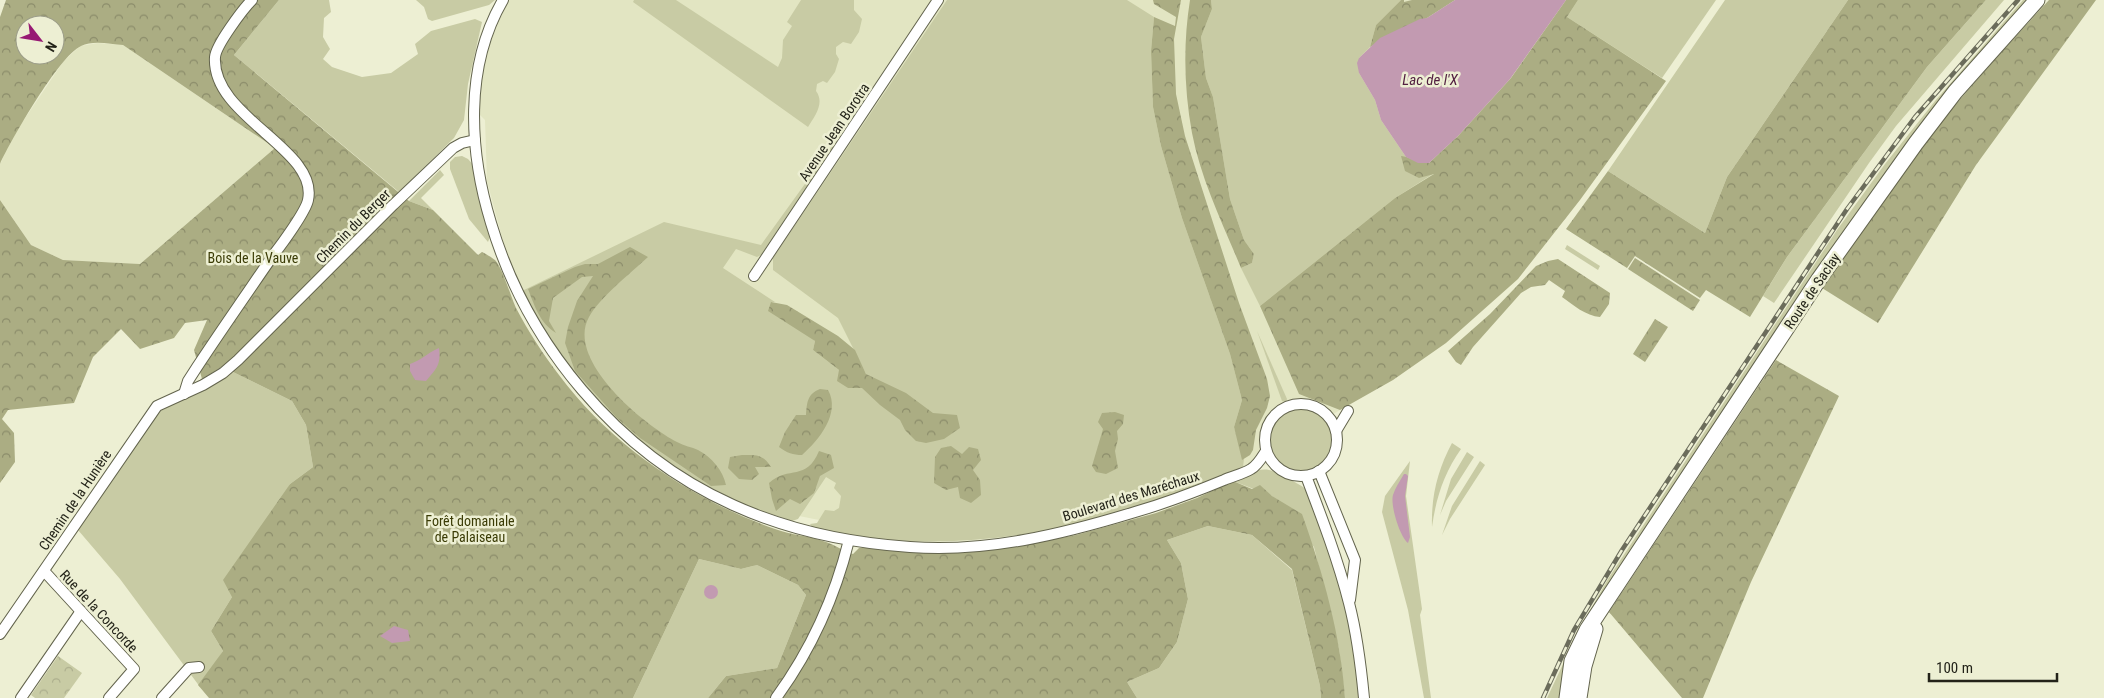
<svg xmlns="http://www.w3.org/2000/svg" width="2104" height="698" font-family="'Roboto Condensed',sans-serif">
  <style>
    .built { fill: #e2e5c2 }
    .green { fill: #c8cba4 }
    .forest { fill: url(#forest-crowns); fill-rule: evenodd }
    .park { fill: url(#park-crowns) }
    .water { fill: #c29ab1 }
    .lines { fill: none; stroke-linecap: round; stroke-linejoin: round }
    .street-casing { stroke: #63644d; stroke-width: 12 }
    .primary-casing { stroke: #63644d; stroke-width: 17 }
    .street { stroke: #fff; stroke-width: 10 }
    .primary { stroke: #fff; stroke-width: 15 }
    .rail-casing { stroke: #6b6c5b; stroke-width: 4.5 }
    .rail { stroke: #edefd3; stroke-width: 2.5; stroke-dasharray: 8; stroke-linecap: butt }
    .labels { text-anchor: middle; stroke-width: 5; stroke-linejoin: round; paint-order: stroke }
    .street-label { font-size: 14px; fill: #232319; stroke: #edefd3 }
    .park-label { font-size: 14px; fill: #3b3c06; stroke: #edefd3 }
    .water-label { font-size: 15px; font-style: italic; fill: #532041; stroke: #edefd3 }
  </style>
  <defs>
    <pattern id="forest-crowns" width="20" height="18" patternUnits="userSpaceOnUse" patternTransform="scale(1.25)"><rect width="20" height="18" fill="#abad83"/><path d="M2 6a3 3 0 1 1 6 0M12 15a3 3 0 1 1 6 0" fill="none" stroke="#8b8c6a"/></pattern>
    <pattern id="park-crowns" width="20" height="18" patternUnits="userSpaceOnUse" patternTransform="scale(1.25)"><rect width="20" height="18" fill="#c8cba4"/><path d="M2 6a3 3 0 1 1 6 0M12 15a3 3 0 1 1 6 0" fill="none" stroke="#acae8d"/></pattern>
  </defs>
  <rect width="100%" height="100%" fill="#edefd3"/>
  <!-- built -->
  <g class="built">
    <path d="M509,0H1710L1416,354L1340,410L1246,466L1089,517L905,537L794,515L653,441L554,343L523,294L508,260L487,181L485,120L478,113L484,61L496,25Z"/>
    <path d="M98,43L123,45L275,148L140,264L63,260L31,245L0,200V164L13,136L63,62L80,46Z"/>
  </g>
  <!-- green -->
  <g class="green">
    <path d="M279,0H329L331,12L324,18L323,37L330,49L323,59L332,67L362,77L391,73L418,54L415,44L431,31L475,19L482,22L468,84L464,120L454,138L399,192L234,55Z"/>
    <path d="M416,0H495L489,5L432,21L428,19L424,7Z"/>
    <path d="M634,0H676L778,67L782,58L783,40L792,26L787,22L801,0H854V10L862,19L859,32L851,44L843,42L836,47V54L839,59L835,72L827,83L823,81L817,84L816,91C825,103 815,116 808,127L633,2Z"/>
    <path d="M947,0H1127L1154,17L1151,51L1153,107L1161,146L1182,218L1230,354L1242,400L1234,427L1244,459L1243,467C1104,526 964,563 813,528L810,524L817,523L825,510L834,511L839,508L841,496L834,488L836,483L826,477L798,519L792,521C778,516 763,512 749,506C686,480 626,436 583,383C559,355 541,322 522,291L664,222L761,245L833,145L836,147L767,252L757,257L736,249L723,268L775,302H771L815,341L813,350L839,370L848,388H862L866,374L838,318L773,270V258Z"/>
    <path d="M1211,0H1401L1376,25L1370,47L1359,58V73L1375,100L1381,120L1406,157L1402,156L1436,172L1395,198L1260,306L1241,268L1252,263L1254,254L1244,240L1230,199L1213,97L1206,78L1201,37L1212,9Z"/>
    <path d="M1578,0H1716L1662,78L1567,17Z"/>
    <path d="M1725,0H1848L1727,177L1705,233L1608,171Z"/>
    <path d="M1986,0H2004L1896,126L1869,163L1774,303L1763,296L1787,257L1927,67Z"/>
    <path d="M2023,0H2032L1947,96L1600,605L1562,698H1547L1580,628L1608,579L1837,230L1885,164L1935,101Z"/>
    <path d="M462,156L468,159L475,167L490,237L488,242L469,219L450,169V162L455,157Z"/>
    <path d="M440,170L444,175L421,198L433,210L409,201Z"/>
    <path d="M1567,245L1600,266L1598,270L1565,249Z"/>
    <path d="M1257,331L1287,399L1286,402L1282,401Z"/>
    <path d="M233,372L292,401L306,425L313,467L290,484L232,597L211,631L223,651L200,687L120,579L78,530L154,418L165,406L205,389Z"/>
    <circle cx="1300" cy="440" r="32"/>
    <path d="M1452,443L1461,449C1444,473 1436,498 1432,527C1431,496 1438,469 1452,443Z"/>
    <path d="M1467,452L1474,457L1446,501L1440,515L1451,479Z"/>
    <path d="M1410,461L1406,496L1422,609L1420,615L1431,698H1424L1408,610L1382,512L1385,496Z"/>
    <path d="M1480,461L1485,465L1450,519L1442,535L1452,506Z"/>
    <path d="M1257,470C1261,470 1265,469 1269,470C1275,471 1304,486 1308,491C1314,501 1317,516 1321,527C1342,582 1354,640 1360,698H1345L1339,649L1314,547L1272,496L1233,481Z"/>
    <path d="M1208,526L1252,535L1292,570L1320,686L1321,698H1137L1127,682L1159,668L1177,642L1188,599L1181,563L1167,540Z"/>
    <path d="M699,559L741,569L757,565L798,585L806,595L777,668L726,676L708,698H633Z"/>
  </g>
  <!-- forest -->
  <g class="forest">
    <path d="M6,0H279L234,55L409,201L433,210L478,255L482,252C486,254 491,257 495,260C502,267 511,297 516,308C528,331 543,354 559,375C611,445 692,500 775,529C791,535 810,536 826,542C835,545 843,551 853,554L859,548L1015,547L1076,535L1156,513L1197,498L1233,481L1252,489L1260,485L1272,496L1302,514C1323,573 1341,636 1345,698H1321L1320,686L1292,569L1252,535L1208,526L1167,540L1181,563L1188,599L1177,642L1159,668L1127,682L1137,698H708L726,676L777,668L806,595L798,585L757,565L741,569L699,559L633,698H209L198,685L223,651L211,631L232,597L223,580L290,484L313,467L306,425L292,401L233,372L228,363L202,379L194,350L207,320L185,323L174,338L140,349L121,329L93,357L74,403L8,410L2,419L14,433L15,462L0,483V200L31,245L63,260L140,264L275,148L123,45C110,44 93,40 81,46C59,56 11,140 0,164V17ZM25,25H55V55H25Z"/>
    <path d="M1153,0H1181L1174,39L1176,94L1185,136L1239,303L1267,379L1270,396L1267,408L1256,430L1253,450L1250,455L1242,460L1234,427L1242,400L1230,354L1182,218L1161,146L1153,107L1151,51L1154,17L1175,26L1176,17L1154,4Z"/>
    <path d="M1190,0H1211L1212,9L1201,37L1206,78L1213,97L1230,199L1244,240L1254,254L1252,263L1241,268C1223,224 1201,180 1192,133C1184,90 1183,43 1190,0Z"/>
    <path d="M1401,0H1404V2L1412,0H1455L1427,18L1370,47L1376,25Z"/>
    <path d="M1566,0H1578L1567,17L1666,81L1580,200L1518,279L1446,343L1393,380L1340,410L1299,394L1260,306L1395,198L1434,174L1419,178L1405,171L1401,156C1412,157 1416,163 1429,163L1458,136L1511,78Z"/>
    <path d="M1848,0H1986L1927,67L1787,257L1750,317L1706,290L1700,298L1635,256L1627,268L1566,229L1608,171L1705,233L1727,177Z"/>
    <path d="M2049,0H2096L1976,165L1878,323L1822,288L1936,127L1996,58Z"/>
    <path d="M630,247L648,257C631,273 600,297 589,317C565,360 644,425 677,442C684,446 692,447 698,450C712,457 723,471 726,485L711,486L640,438L617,418L575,371L565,343L568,327L577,301L593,276L582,277L553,298L549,321L556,333C540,323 535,307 528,289L575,267L585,264H598Z"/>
    <path d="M1635,258L1700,300L1693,311L1628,269Z"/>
    <path d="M1558,259L1610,293L1609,304L1600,317C1586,316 1573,305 1562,297L1565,291L1549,280L1545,285L1531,287L1521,293L1473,347L1461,365L1456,362L1448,351L1490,314L1536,266L1548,261Z"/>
    <path d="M771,302L787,305L838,336L855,350L866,374L906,393L933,413L957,415L960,428L944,439L926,443L916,441L905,430L900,420L880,405L862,388H848L837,381L839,370L813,350L815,341L768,311Z"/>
    <path d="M1655,319L1668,327L1645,362L1633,354Z"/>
    <path d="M1776,360L1839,396L1751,582L1703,698H1682L1609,612Z"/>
    <path d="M820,389L828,390C841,413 819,440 802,455C793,455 787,453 779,447L785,432L796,415H806C807,403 807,394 820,389Z"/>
    <path d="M1115,412L1124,415L1123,424L1117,431L1118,439L1115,451L1118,468L1106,474L1096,472L1092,466L1103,429L1098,422L1102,413Z"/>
    <path d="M951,446L962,454L969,447L978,449L981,460L973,470L980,480L981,495L971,503L960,498L958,487L946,490L934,483L935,457L941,448Z"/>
    <path d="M819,451L831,455L834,468L820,476L814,493L800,504L790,499L776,511L772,499L769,483C789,465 806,482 819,451Z"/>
    <path d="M742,455C756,455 763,454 771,467H755L759,474L752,480L739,479L728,468L730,457Z"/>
  </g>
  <!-- park -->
  <path class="park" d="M58,656L82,673L64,698H35L31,695Z"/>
  <!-- water -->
  <g class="water">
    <path d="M1455,0H1566L1510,79L1458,136L1429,163H1418L1406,157L1381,120L1375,100L1359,73L1357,63L1359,58L1380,38L1420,19L1427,18Z"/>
    <path d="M439,348C441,365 437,368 426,381L415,380L410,371V364C422,360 427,353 439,348Z"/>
    <path d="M1404,474H1406L1408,476L1405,496L1410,537L1408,543C1400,537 1390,505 1393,495C1395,488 1400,481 1404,474Z"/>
    <circle cx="711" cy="592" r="7"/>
    <path d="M394,626L408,630L410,641L392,643L380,636Z"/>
  </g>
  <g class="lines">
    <!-- street casing -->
    <g class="street-casing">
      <g id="street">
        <path d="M503,0C464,67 469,151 491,223C527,344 617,453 733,505C788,530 850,543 910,547C986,553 1063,534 1135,512C1166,503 1195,492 1224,480C1233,476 1243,474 1251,469C1258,465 1262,457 1266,451"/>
        <path d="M754,276L938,0"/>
        <path d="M184,394L188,381L197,367C222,329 248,292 274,254C282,244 306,211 308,200C319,149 211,117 215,57C216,45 243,9 252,0"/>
        <circle cx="1301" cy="440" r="36"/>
        <path d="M1336,431L1348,411"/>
        <path d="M1319,471L1355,560L1350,600"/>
        <path d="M1306,476C1322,518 1338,560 1349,603C1357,634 1361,666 1364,698"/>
        <path d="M44,571L134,669L109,698"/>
        <path d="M0,634L157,406L203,385L223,373L238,360L393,205L453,148L462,143L475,140"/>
        <path d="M21,698L81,611"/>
        <path d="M162,698L189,668L199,667"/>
        <path d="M776,698C811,650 835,597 849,540"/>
      </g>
    </g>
    <!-- primary casing -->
    <g class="primary-casing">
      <g id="primary">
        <path d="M1567,698L1572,661L1587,630L1819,279L1916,143L1955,92L2037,0"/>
        <path d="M1579,698L1584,666L1595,629"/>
      </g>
    </g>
    <!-- street -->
    <use href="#street" class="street"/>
    <!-- primary -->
    <use href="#primary" class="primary"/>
    <!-- rail casing -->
    <g class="rail-casing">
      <path id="rail" d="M1543,698L1574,630L1622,550L1847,209L1915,117L2018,0"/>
    </g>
    <!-- rail -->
    <use href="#rail" class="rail"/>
  </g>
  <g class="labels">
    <!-- street labels -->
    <g class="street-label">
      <text transform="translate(834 132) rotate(-56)" y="5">Avenue Jean Borotra</text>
      <text transform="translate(353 226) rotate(-45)" y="5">Chemin du Berger</text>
      <text transform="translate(1812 291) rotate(-56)" y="5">Route de Saclay</text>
      <text transform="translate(1131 496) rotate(-17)" y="5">Boulevard des Maréchaux</text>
      <text transform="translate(75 500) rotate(-56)" y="5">Chemin de la Hunière</text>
      <text transform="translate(99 611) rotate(47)" y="5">Rue de la Concorde</text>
    </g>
    <!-- park labels -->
    <g class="park-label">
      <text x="253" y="263">Bois de la Vauve</text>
      <text x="470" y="526">Forêt domaniale<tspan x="470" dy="16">de Palaiseau</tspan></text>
    </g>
    <!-- water labels -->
    <g class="water-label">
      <text x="1430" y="85">Lac de l'X</text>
    </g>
  </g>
  <!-- north arrow -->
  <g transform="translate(40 40) rotate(121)"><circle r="24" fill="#edefd3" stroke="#9c9d89"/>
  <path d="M0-4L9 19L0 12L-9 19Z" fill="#971a73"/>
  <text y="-8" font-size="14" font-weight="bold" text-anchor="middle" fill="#232319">N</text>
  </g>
  <!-- scale -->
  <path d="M1929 673v8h128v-8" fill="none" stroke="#232319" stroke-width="2.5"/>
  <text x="1936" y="673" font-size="15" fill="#232319" stroke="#edefd3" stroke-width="4" paint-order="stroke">100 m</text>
</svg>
